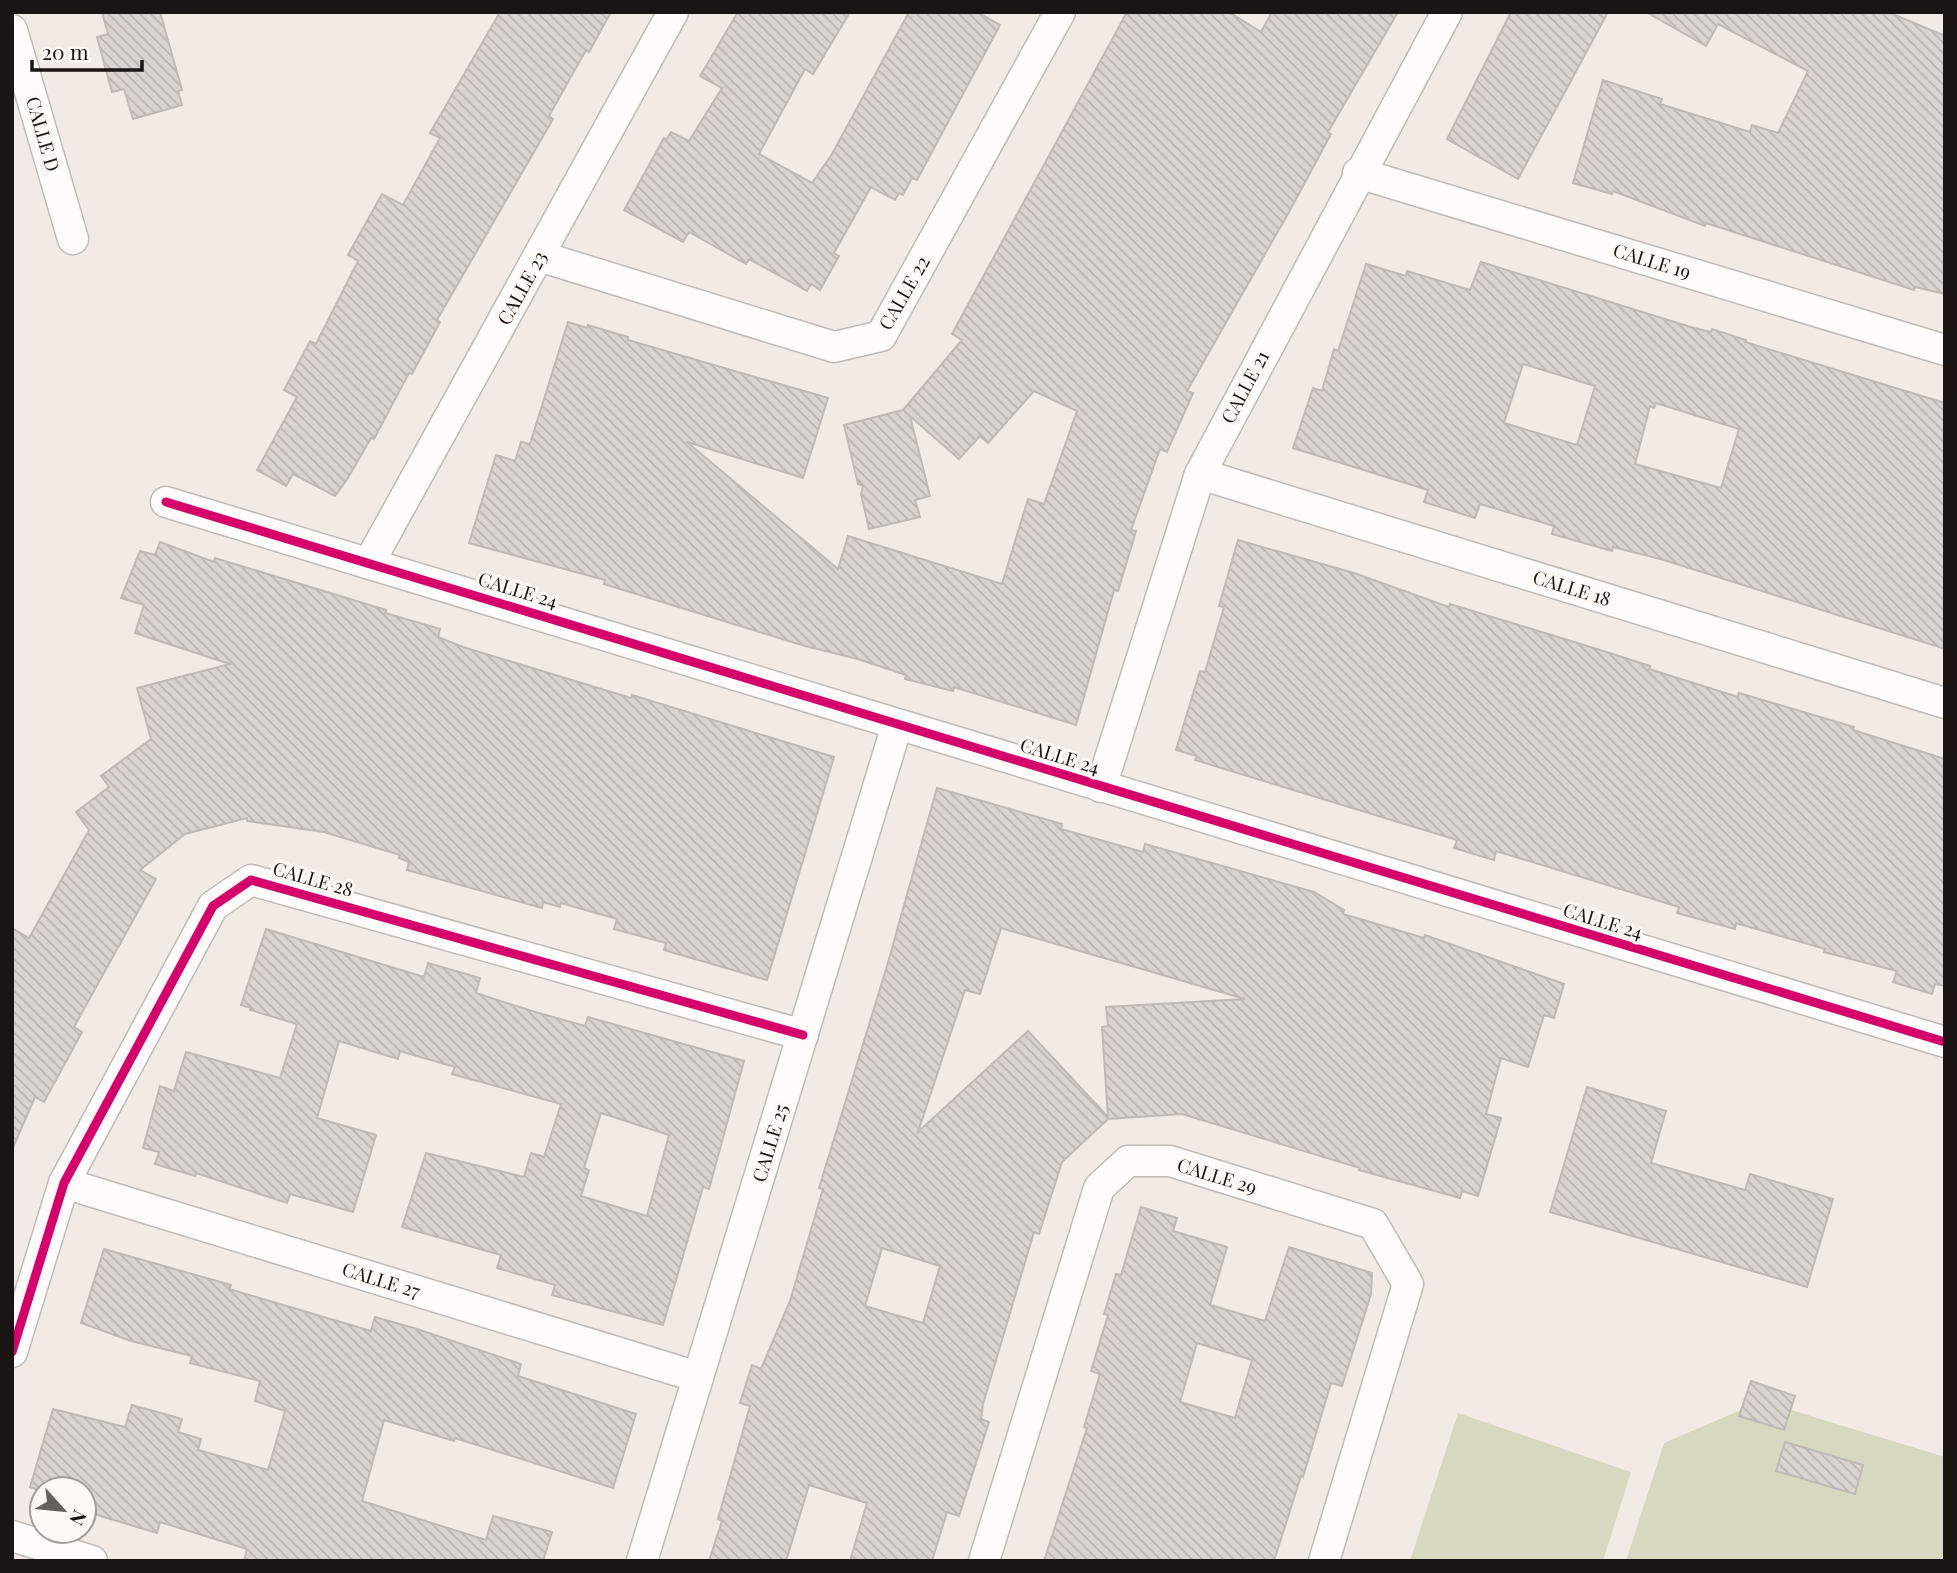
<svg xmlns="http://www.w3.org/2000/svg" width="1957" height="1573" font-family="'Playfair Display',serif">
  <style>
    .garden { fill: #d6d9bf }
    .building { fill: url(#building-back-hatch); stroke: #bfbab6; stroke-width: 2; fill-rule: evenodd }
    .lines { fill: none; stroke-linecap: round; stroke-linejoin: round }
    .street-casing { stroke: #c0bbb7; stroke-width: 33 }
    .street { stroke: #fdfcfb; stroke-width: 30 }
    .cycleway-casing { stroke: #fef9f5; stroke-width: 13 }
    .cycleway { stroke: #d6006c; stroke-width: 9 }
    .labels { text-anchor: middle; stroke-width: 6; stroke-linejoin: round; paint-order: stroke }
    .street-label { font-size: 19px; fill: #1a1512; stroke: #fef9f5 }
  </style>
  <defs>
    <pattern id="building-back-hatch" width="6" height="6" patternUnits="userSpaceOnUse" patternTransform="scale(1.75)"><rect width="6" height="6" fill="#dad4d0"/><path d="M-1 5l2 2M0 0l6 6M5-1l2 2" fill="none" stroke="#bab5b2"/></pattern>
  </defs>
  <rect width="100%" height="100%" fill="#f2ebe5"/>
  <!-- garden -->
  <g class="garden">
    <path d="M1762,1401L1945,1457V1561H1626L1664,1443Z"/>
    <path d="M1458,1413L1631,1472L1603,1561H1410Z"/>
  </g>
  <!-- building -->
  <g class="building">
    <path d="M102,12H160L182,90L178,91L182,105L133,119L124,89L112,92L97,37L108,34Z"/>
    <path d="M500,12H611L589,52L586,50L549,116L553,119L437,320L440,322L412,374L409,373L374,439L371,438L348,478L335,496L293,474L286,486L257,470L297,397L284,390L310,341L316,344L358,261L348,255L382,194L403,205L440,138L430,133Z"/>
    <path d="M738,12H850L813,74L805,69L759,154L812,183L832,154L909,12H977L1000,25L917,180L912,178L903,195L899,193L895,200L871,187L834,253L839,256L820,290L811,284L807,291L749,259L746,264L689,232L683,242L624,210L664,138L666,140L671,132L689,141L722,88L700,76Z"/>
    <path d="M1127,12H1229L1261,32L1272,12H1398L1328,132L1331,134L1289,212L1187,391L1193,393L1167,452L1160,449L1131,530L1136,531L1118,591L1114,590L1076,725L954,687L953,691L905,679L906,675L858,659L805,646L604,584L605,580L469,543L496,455L515,461L521,442L530,444L568,322L587,328L588,325L628,337V340L828,398L803,478L687,442L838,569L848,536L1002,584L1028,499L1044,504L1077,411L1034,391L988,443L980,436L959,459L910,416L930,496L915,500L920,517L869,529L861,494L863,486L858,484L844,425L903,410L962,340L952,334Z"/>
    <path d="M1511,12H1608L1518,179L1447,139Z"/>
    <path d="M1646,12H1888L1945,36V294L1915,287L1914,290L1706,223L1705,226L1613,191L1612,194L1573,183L1603,80L1662,99L1660,104L1750,132L1752,125L1778,133L1808,71L1718,24L1706,46Z"/>
    <path d="M1481,262L1694,328L1711,332L1712,329L1746,340L1745,342L1945,403V649L1664,560L1613,547L1612,551L1552,534L1554,526L1480,504L1475,518L1424,502L1428,490L1293,448L1313,388L1322,391L1334,349L1338,351L1366,264L1406,276L1407,271L1470,290ZM1523,364L1595,386L1577,445L1504,423ZM1656,403L1739,429L1721,488L1635,464L1650,406L1654,408Z"/>
    <path d="M1238,540L1354,573L1449,607L1450,604L1597,649L1650,666L1649,669L1738,697L1739,693L1854,727L1853,730L1945,759V986L1935,984L1932,994L1893,982L1897,971L1824,952L1825,949L1736,923L1735,929L1677,913L1679,907L1496,851L1494,860L1454,848L1457,840L1195,760L1197,756L1176,750L1200,671L1205,672L1224,607L1219,606Z"/>
    <path d="M160,542L214,562L215,558L386,610L385,613L440,629L438,637L463,647L631,698L632,695L834,757L767,980L664,950L666,943L614,929L617,919L561,903L560,907L543,902L542,908L407,870L409,862L399,858L400,855L324,832L247,821V818L185,834L140,870L156,879L74,1027L82,1032L44,1102L35,1097L12,1150V928L29,938L89,830L76,812L109,787L101,776L151,739L137,688L230,664L135,633L144,605L121,598L140,551L155,555Z"/>
    <path d="M937,788L1062,824L1061,829L1143,852L1145,844L1314,892L1344,910L1343,914L1424,938L1425,935L1564,984L1554,1018L1544,1015L1528,1067L1501,1058L1486,1114L1501,1118L1478,1196L1462,1191L1460,1198L1359,1170L1360,1168L1182,1114L1108,1119L1062,1162L1039,1234L1034,1232L983,1404L981,1419L989,1422L959,1516L947,1512L932,1561H850L867,1503L809,1485L786,1561H709L722,1521L718,1519L750,1406L740,1403L752,1365L761,1369L790,1301L823,1189L819,1188L887,966ZM1001,928L1245,999L1106,1007L1108,1026L1102,1027L1108,1117L1028,1031L918,1132L965,990L980,994ZM882,1248L940,1266L923,1323L865,1306Z"/>
    <path d="M266,929L424,977L428,963L480,978L476,993L532,1011L585,1026L588,1017L744,1061L709,1189L703,1187L663,1325L552,1295L555,1285L497,1268L501,1255L402,1227L426,1153L524,1177L531,1153L544,1157L561,1104L452,1074L455,1067L400,1051L398,1059L339,1041L317,1118L376,1135L353,1212L290,1194L287,1203L196,1173L195,1176L155,1164L159,1152L143,1148L160,1086L174,1091L186,1052L280,1078L297,1024L250,1010L251,1008L241,1005ZM601,1113L669,1135L647,1216L581,1196L589,1170L584,1168Z"/>
    <path d="M1587,1087L1666,1111L1651,1163L1745,1190L1750,1174L1833,1199L1807,1287L1550,1212Z"/>
    <path d="M1141,1207L1177,1218L1173,1231L1227,1247L1210,1305L1265,1321L1289,1247L1372,1273L1371,1294L1342,1386L1331,1383L1303,1477L1301,1476L1274,1561H1044L1087,1428L1084,1427L1100,1374L1091,1371L1108,1315L1104,1314L1116,1274L1121,1275ZM1197,1343L1252,1360L1235,1418L1180,1402Z"/>
    <path d="M104,1249L231,1285L229,1289L371,1331L375,1317L414,1328L521,1364L518,1376L636,1414L613,1488L455,1438L454,1441L384,1420L362,1501L486,1540L493,1516L552,1532L543,1561H244L247,1549L160,1522L157,1533L84,1511V1489L42,1491L30,1487L53,1409L125,1427L132,1405L182,1419L178,1432L201,1439L198,1450L268,1470L285,1411L255,1401L260,1381L190,1363L192,1356L131,1341L81,1323Z"/>
    <path d="M1751,1381L1795,1396L1784,1430L1739,1416Z"/>
    <path d="M1785,1442L1863,1465L1855,1494L1776,1471Z"/>
  </g>
  <g class="lines">
    <!-- street casing -->
    <g class="street-casing">
      <g id="street">
        <path d="M12,30L73,239"/>
        <path d="M1358,173L1945,350"/>
        <path d="M539,256L834,347L881,336L1060,12"/>
        <path d="M1200,474L1945,703"/>
        <path d="M166,502L1945,1042"/>
        <path d="M369,563L673,12"/>
        <path d="M1101,787L1200,474L1447,12"/>
        <path d="M64,1183L698,1377"/>
        <path d="M12,1352L64,1183L213,906L251,880L803,1035"/>
        <path d="M12,1536L92,1561"/>
        <path d="M642,1561L897,725"/>
        <path d="M984,1561L1099,1188L1128,1161H1170L1373,1224L1408,1284L1324,1561"/>
      </g>
    </g>
    <!-- street -->
    <use href="#street" class="street"/>
    <!-- cycleway casing -->
    <g class="cycleway-casing">
      <g id="cycleway">
        <path d="M166,502L1945,1042"/>
        <path d="M12,1352L64,1183L213,906L251,880L803,1035"/>
      </g>
    </g>
    <!-- cycleway -->
    <use href="#cycleway" class="cycleway"/>
  </g>
  <g class="labels">
    <!-- street labels -->
    <g class="street-label">
      <text transform="translate(43 134) rotate(74)" y="7">CALLE D</text>
      <text transform="translate(1652 261) rotate(17)" y="7">CALLE 19</text>
      <text transform="translate(522 288) rotate(-61)" y="7">CALLE 23</text>
      <text transform="translate(904 293) rotate(-60)" y="7">CALLE 22</text>
      <text transform="translate(1245 387) rotate(-62)" y="7">CALLE 21</text>
      <text transform="translate(1572 588) rotate(17)" y="7">CALLE 18</text>
      <text transform="translate(518 590) rotate(17)" y="7">CALLE 24</text>
      <text transform="translate(1060 756) rotate(17)" y="7">CALLE 24</text>
      <text transform="translate(313 879) rotate(16)" y="7">CALLE 28</text>
      <text transform="translate(1603 921) rotate(17)" y="7">CALLE 24</text>
      <text transform="translate(770 1143) rotate(-73)" y="7">CALLE 25</text>
      <text transform="translate(1217 1176) rotate(17)" y="7">CALLE 29</text>
      <text transform="translate(381 1280) rotate(17)" y="7">CALLE 27</text>
    </g>
  </g>
  <!-- border -->
  <rect width="1957" height="1573" fill="none" stroke="#1a1512" stroke-width="28"/>
  <!-- north arrow -->
  <g transform="translate(63 1510) rotate(117)"><circle r="33" fill="#fef9f5" stroke="#a39e9a" stroke-width="2"/>
  <path d="M0-5L12 26L0 18L-12 26Z" fill="#66605c"/>
  <text y="-10" font-size="19" font-weight="bold" text-anchor="middle" fill="#1a1512">N</text>
  </g>
  <!-- scale -->
  <path d="M32 60v10h110v-10" fill="none" stroke="#1a1512" stroke-width="3.5"/>
  <text x="42" y="60" font-size="21" fill="#1a1512" stroke="#fef9f5" stroke-width="5" paint-order="stroke">20 m</text>
</svg>
